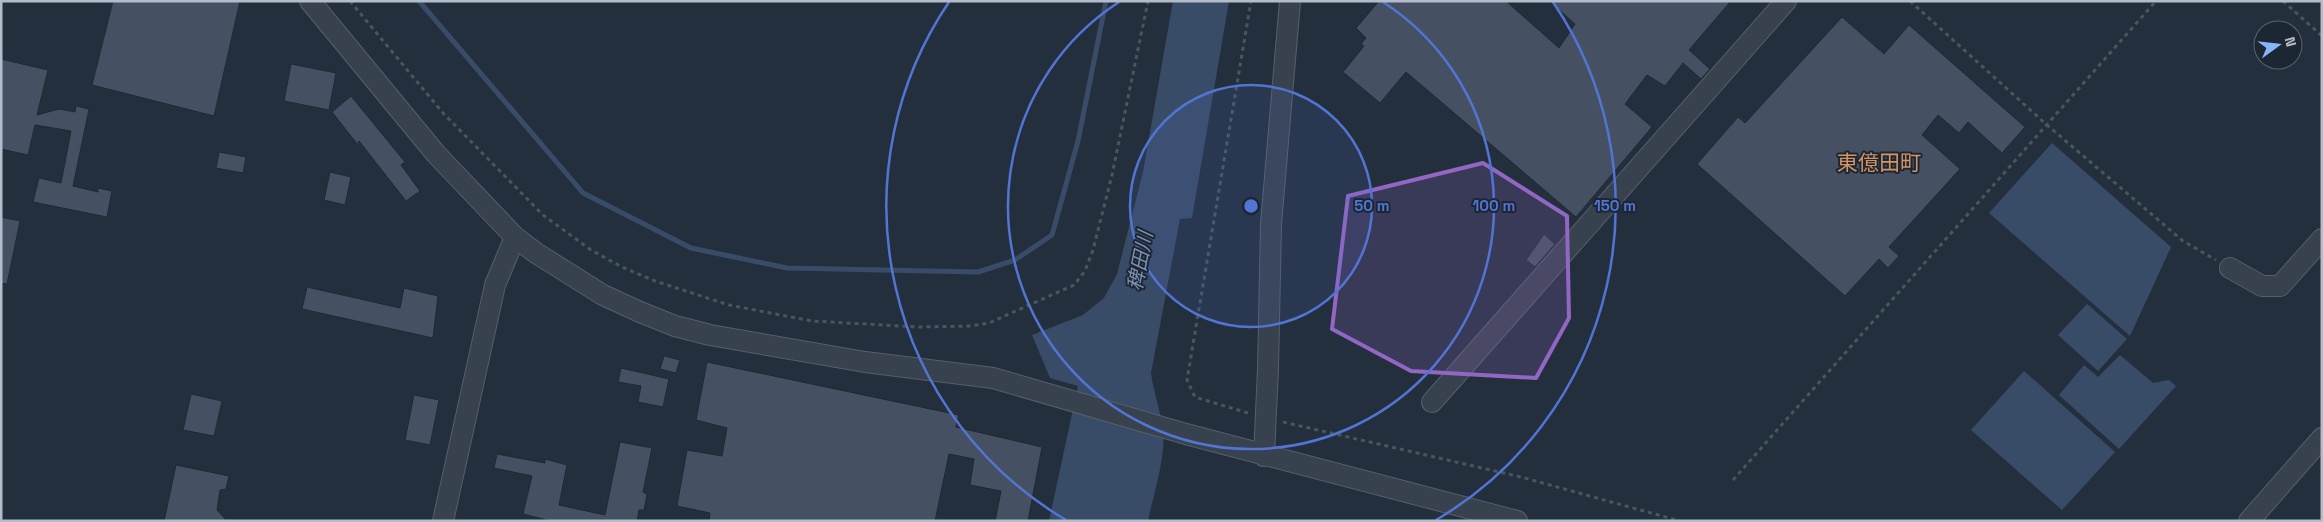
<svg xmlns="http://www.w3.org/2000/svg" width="2323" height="522" font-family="'Space Grotesk','Noto Sans JP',sans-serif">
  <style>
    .water { fill: #394c67 }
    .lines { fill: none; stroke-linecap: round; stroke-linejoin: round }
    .stream { stroke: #394c67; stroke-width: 5 }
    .building { fill: #455162; stroke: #1f2835 }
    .minor-casing { stroke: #565f6c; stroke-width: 22 }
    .path { stroke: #44595c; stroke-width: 3; stroke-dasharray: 4 4; stroke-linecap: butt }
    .minor { stroke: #38414e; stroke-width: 20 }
    .marked { fill: #9266c3; fill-opacity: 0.2; stroke: #9266c3; stroke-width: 4; stroke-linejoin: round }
    .ring { fill: none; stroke: #5274d3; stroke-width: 2.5 }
    .labels { text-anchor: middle; stroke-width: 4; stroke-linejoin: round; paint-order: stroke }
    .water-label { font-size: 20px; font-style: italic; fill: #7c92b1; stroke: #1d2633 }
    .quarter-label { font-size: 21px; fill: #d59563; stroke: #1d2633 }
    .centre { fill: #5274d3; stroke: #1d2633; stroke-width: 2.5 }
    .ring-label { font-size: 15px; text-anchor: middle; font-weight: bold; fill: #5274d3; stroke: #1d2633; stroke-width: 4; stroke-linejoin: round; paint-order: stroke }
  </style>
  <rect width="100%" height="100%" fill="#242f3e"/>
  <!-- water -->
  <g class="water">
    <path d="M1173,1H1229L1192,218L1180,219L1151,373C1154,398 1166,422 1163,449C1161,472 1153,497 1148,521H1049L1078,386L1050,378L1032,335L1083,315L1104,298L1117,274L1143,172Z"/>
    <path d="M2052,143L2171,247L2130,336L1989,213Z"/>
    <path d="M2087,304L2127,339L2098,371L2058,335Z"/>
    <path d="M2120,355L2153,383L2169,380L2176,386L2119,449L2059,395L2084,365L2098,377Z"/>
    <path d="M2024,371L2115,452L2062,510L1971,430Z"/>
  </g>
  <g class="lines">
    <!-- stream -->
    <path class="stream" d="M419,1L583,193L691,248L787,268L978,272L1015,260L1052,235L1078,141L1106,1"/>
  </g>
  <!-- building -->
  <g class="building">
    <path d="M113,1H240L214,116L92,85Z"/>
    <path d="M1379,1H1506L1559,48L1575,24L1549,1H1731L1689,50L1710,69L1701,79L1683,63L1665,86L1647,75L1625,104L1652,127L1576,217L1406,72L1380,103L1343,72L1364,46L1361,44L1366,38L1356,28Z"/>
    <path d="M1842,17L1884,54L1909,25L2025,127L2002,153L1968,122L1959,133L1938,115L1922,135L1960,169L1889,247L1899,256L1888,268L1879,259L1845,296L1697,164L1738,117L1745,123Z"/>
    <path d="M1,59L48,70L37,115L59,109L75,112L76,106L89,109L73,186L98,192V188L112,191L107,217L33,202L39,178L61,183L71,131L35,125L28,155L1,149Z"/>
    <path d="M291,64L336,73L329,110L284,101Z"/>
    <path d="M351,96L405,162L401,165L420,191L406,201L359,141L358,145L332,112Z"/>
    <path d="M219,152L246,157L243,173L216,168Z"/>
    <path d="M330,172L351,177L345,205L324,200Z"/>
    <path d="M1,217L20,221L7,284L1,283Z"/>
    <path d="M1544,234L1555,244L1535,267L1526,260Z"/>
    <path d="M307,287L400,308L404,288L438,296L433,338L302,309Z"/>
    <path d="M664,356L680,360L676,373L660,369Z"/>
    <path d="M707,362L959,415L956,427L1042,447L1028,521H995L1001,491L970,485L974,459L949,454L935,521H709L710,513L677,506L687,450L722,456L727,428L696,420Z"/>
    <path d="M621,368L669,379L663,407L638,402L641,386L618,382Z"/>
    <path d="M191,394L222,401L214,436L183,430Z"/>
    <path d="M414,395L439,400L430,445L405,440Z"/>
    <path d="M620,442L652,448L643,492L647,494L644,510H639L637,521H551L523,514L532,476L494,468L497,454L545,463V459L567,465L559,505L605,515Z"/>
    <path d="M176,465L229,476L226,489L220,490L217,510L227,521H164Z"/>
  </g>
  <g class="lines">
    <!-- minor casing -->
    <g class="minor-casing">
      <g id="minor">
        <path d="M310,1L436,154L515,237L536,253L603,295L640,312L675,326L710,335L865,362L993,378L1186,434L1517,521"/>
        <path d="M2230,268L2262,286H2280L2322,239"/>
        <path d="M1432,402L1786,1"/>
        <path d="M1264,456L1268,369L1271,224L1290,1"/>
        <path d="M443,521L495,285L515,237"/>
        <path d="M2249,521L2322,438"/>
      </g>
    </g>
    <!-- path -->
    <g class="path">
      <path d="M350,1L443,113L543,215L591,250L622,267L655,281L729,305L812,321L918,327L970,326L989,323L1074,285L1085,271L1093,250L1112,175L1148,1"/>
      <path d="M1910,1L2047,125L2183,241L2216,260"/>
      <path d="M2283,1L2322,36"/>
      <path d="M1248,413L1195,397L1187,380L1251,1"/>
      <path d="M1283,422L1521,477L1680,521"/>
      <path d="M1733,480L2156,1"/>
    </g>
    <!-- minor -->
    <use href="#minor" class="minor"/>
  </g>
  <!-- marked area -->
  <path class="marked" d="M1483,163L1567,216L1569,318L1536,378L1411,371L1332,329L1348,196Z"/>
  <!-- distance rings -->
  <circle cx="1251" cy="206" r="121" fill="#5274d3" fill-opacity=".12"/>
  <g class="ring">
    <circle cx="1251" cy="206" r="121"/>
    <path d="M1383 2A243 243 0 1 1 1119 2"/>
    <path d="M1066 520A364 364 0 0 1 949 2M1553 2A364 364 0 0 1 1436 520"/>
  </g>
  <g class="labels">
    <!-- water labels -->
    <g class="water-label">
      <text transform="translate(1140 261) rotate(-79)" y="7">稗田川</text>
    </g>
    <!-- quarter labels -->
    <g class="quarter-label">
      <text x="1879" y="170">東億田町</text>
    </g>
  </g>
  <circle cx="1251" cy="206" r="8" class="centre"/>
  <g class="ring-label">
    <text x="1372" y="211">50 m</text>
    <text x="1494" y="211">100 m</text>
    <text x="1615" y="211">150 m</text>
  </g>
  <!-- border -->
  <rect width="2323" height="522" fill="none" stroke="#b4bcc9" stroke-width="5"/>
  <!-- north arrow -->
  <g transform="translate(2278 45) rotate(75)"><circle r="24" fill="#1d2633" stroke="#59626f"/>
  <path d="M0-4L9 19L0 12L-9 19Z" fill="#8ab4f8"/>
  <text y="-8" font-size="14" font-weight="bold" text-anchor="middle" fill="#b4bcc9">N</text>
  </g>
</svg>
